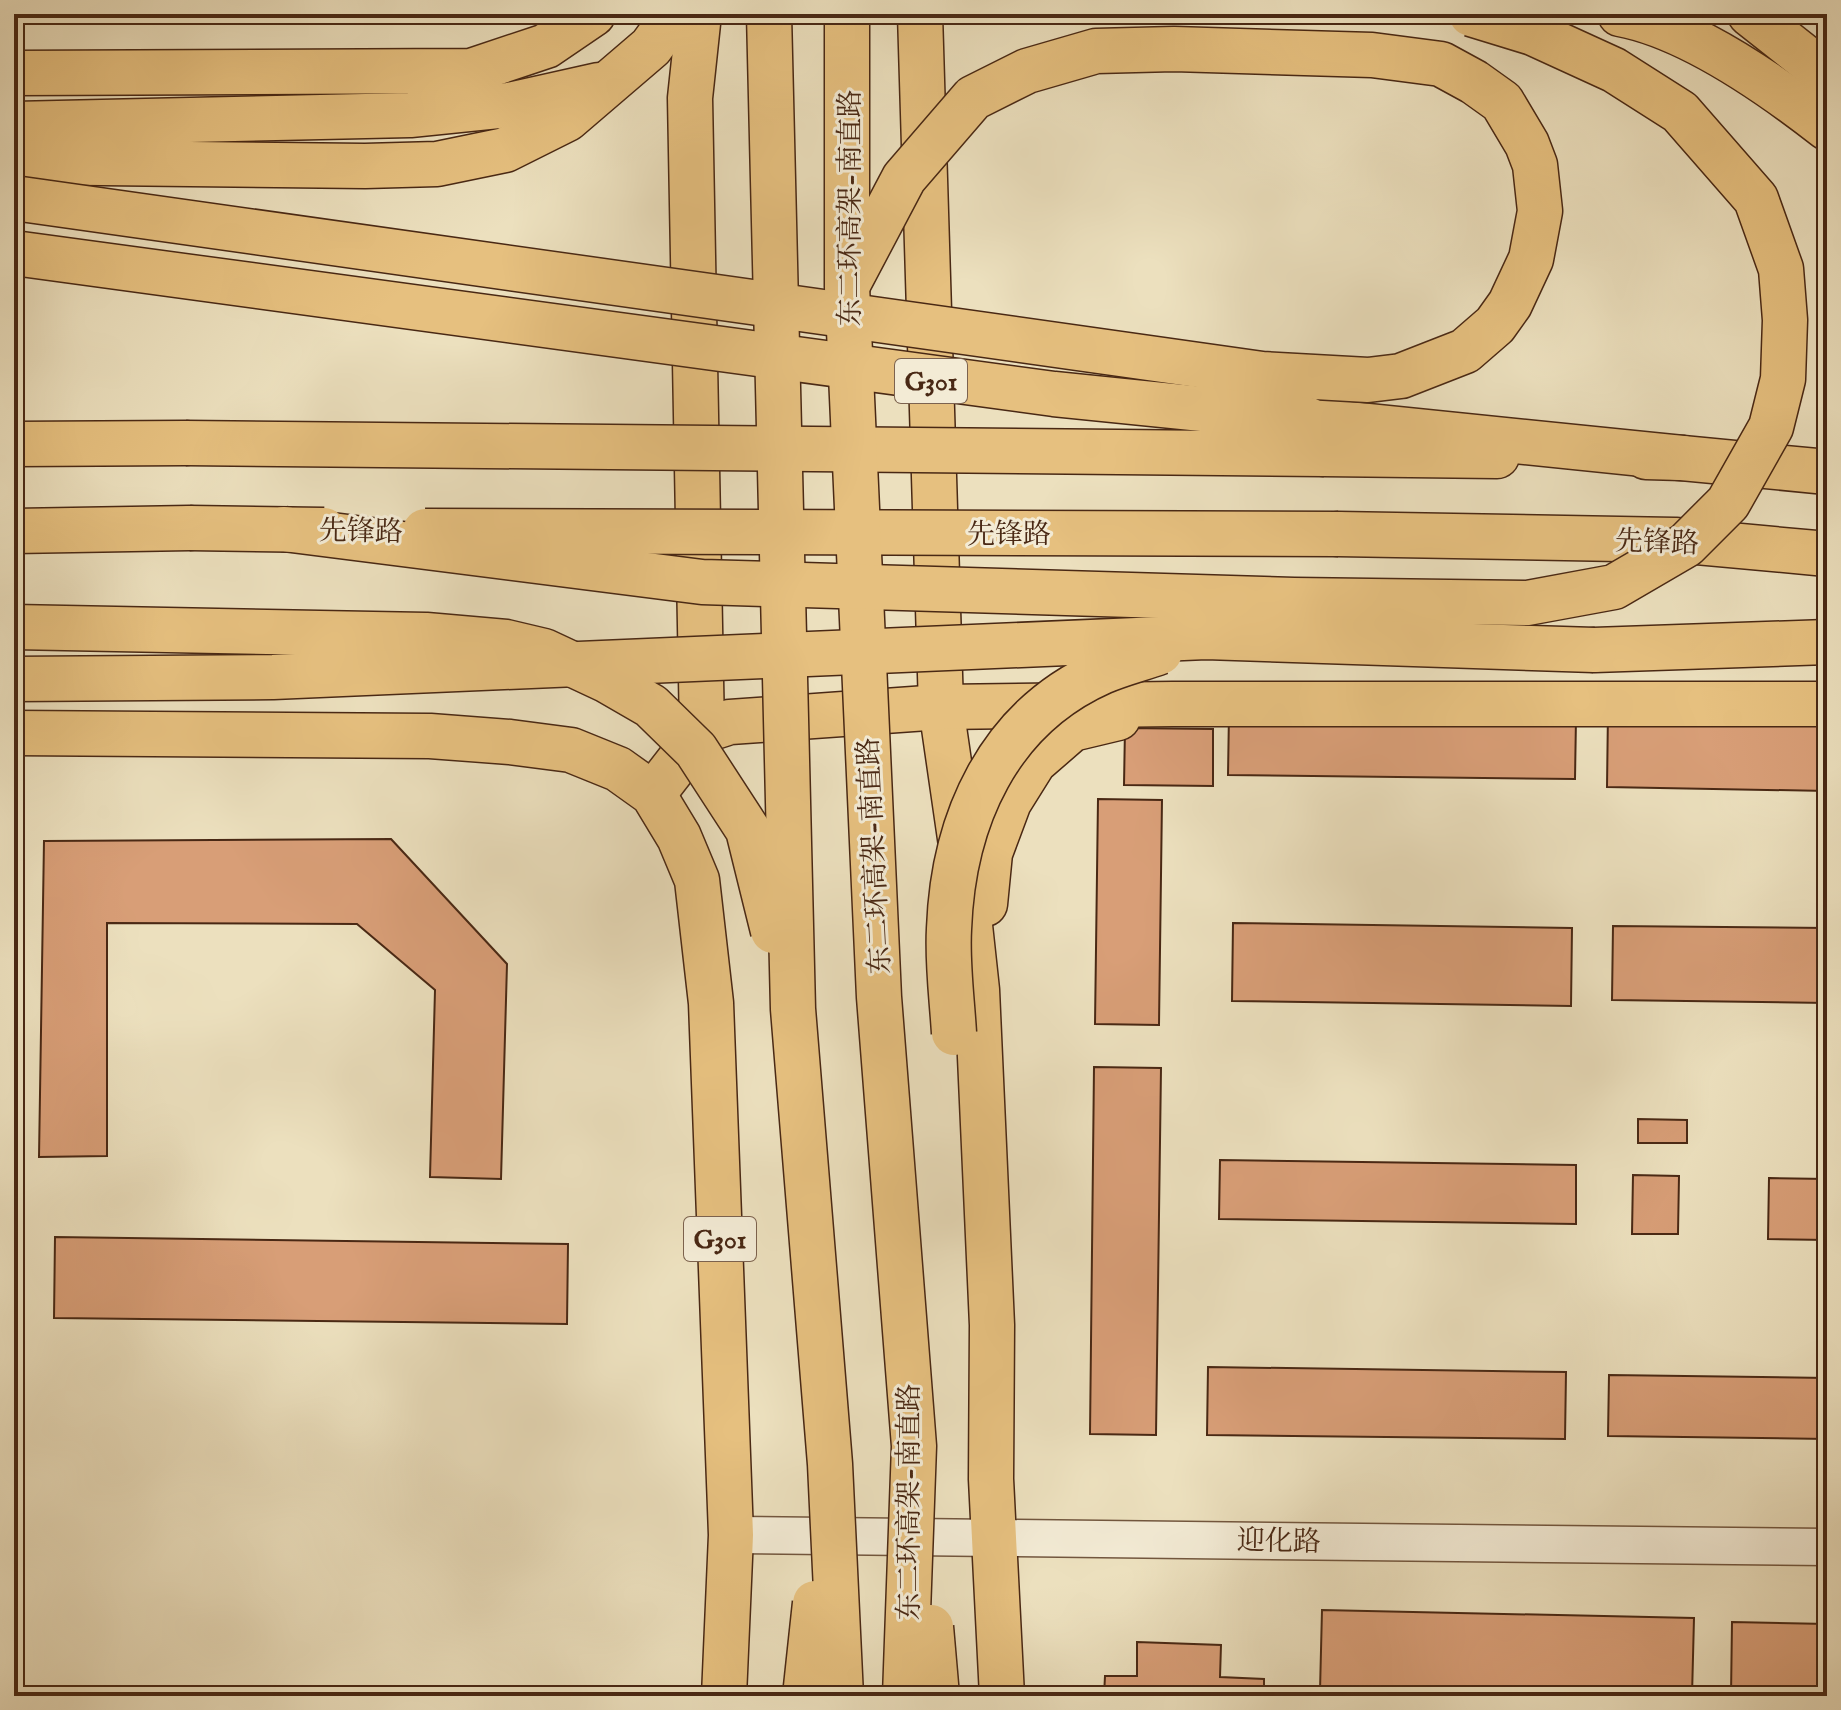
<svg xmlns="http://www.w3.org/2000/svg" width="1841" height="1710" font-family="'IM FELL English','Noto Serif SC',serif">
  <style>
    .building { fill: #d89e77; stroke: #492814; stroke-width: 2 }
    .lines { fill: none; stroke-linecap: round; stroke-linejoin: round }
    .minor-casing { stroke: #72563e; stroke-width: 39 }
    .primary-casing { stroke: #492814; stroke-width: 47 }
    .trunk-casing { stroke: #492814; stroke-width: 47 }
    .minor { stroke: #f3ebd5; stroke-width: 36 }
    .primary { stroke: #e6c07f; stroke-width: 44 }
    .trunk { stroke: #e6c07f; stroke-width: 44 }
    .primary-bridge-casing { stroke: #492814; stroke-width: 47; stroke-linecap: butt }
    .trunk-bridge-casing { stroke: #492814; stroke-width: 47; stroke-linecap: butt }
    .primary-bridge { stroke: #e6c07f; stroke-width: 44 }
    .trunk-bridge { stroke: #e6c07f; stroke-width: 44 }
    .labels { text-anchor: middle; stroke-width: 6; stroke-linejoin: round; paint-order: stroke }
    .shield { fill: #f3ebd5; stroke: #7c624e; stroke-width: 2 }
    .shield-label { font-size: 26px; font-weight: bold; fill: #492814 }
    .street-label { font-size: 28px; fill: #492814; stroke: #f3ebd5 }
  </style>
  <rect width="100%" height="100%" fill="#ece0be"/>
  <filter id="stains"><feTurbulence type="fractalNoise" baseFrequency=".0025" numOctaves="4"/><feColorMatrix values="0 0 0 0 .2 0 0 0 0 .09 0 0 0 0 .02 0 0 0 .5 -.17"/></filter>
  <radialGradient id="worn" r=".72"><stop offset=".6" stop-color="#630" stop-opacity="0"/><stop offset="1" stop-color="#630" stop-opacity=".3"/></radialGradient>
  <!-- building -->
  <g class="building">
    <path d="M1608,711L1827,714V791L1607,787Z"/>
    <path d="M1229,713L1576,718L1575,779L1228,775Z"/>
    <path d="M1125,728L1213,729V786L1124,785Z"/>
    <path d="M1098,799L1162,800L1159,1025L1095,1024Z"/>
    <path d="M391,839L507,964L501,1179L430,1177L435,990L357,924L107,923V1156L39,1157L44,841Z"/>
    <path d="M1233,923L1572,928L1571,1006L1232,1001Z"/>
    <path d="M1613,926L1827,928V1003L1612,1000Z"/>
    <path d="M1094,1067L1161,1068L1156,1435L1090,1434Z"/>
    <path d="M1638,1119L1687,1120V1143H1638Z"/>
    <path d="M1220,1160L1576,1165V1224L1219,1219Z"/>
    <path d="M1633,1175L1679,1176L1678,1234H1632Z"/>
    <path d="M1769,1178L1827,1179V1240L1768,1239Z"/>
    <path d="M55,1237L568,1244L567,1324L54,1318Z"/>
    <path d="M1208,1367L1566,1372L1565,1439L1207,1435Z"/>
    <path d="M1609,1375L1827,1378V1439L1608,1436Z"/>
    <path d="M1322,1610L1694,1618L1692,1696L1320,1691Z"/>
    <path d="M1732,1622L1827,1624V1696H1731Z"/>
    <path d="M1137,1642L1221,1645L1220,1677L1264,1679V1696H1104L1105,1676H1137Z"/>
  </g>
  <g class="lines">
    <!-- minor casing -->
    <g class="minor-casing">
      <path id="minor" d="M731,1535L1827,1547"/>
    </g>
    <!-- primary casing -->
    <g class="primary-casing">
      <g id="primary">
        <path d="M14,444L186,443"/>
        <path d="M1324,454L1497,456"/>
        <path d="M1646,457L1682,458L1827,472"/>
        <path d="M14,531L190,528"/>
        <path d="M1338,534L1675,540L1827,554"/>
      </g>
    </g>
    <!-- trunk casing -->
    <g class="trunk-casing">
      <g id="trunk">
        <path d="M920,14L941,707L962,852L977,990L992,1325L991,1479L1002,1696"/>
        <path d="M1620,14C1690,27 1772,85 1827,128"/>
        <path d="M1750,14L1827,75"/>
        <path d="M14,73L471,71L546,46L593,14"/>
        <path d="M14,124L410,115L509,105L599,85"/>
        <path d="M14,162L365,166L437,164L505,150L567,119L651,47L675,14"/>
        <path d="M1309,420L1682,458"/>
        <path d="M1594,650L1827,642"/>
        <path d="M702,731L730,722L941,707L1173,704H1827"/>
        <path d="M14,733L430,736L510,742L571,750L618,769L653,794L679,837L697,880L711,1003L731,1535L724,1696"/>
        <path d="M653,794L702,731L690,98L699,14"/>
        <path d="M985,904L990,853L1009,802L1034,762L1072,729L1118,718"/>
      </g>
    </g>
    <!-- minor -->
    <use href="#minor" class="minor"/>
    <!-- primary -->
    <use href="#primary" class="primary"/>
    <!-- trunk -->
    <use href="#trunk" class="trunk"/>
    <!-- primary-bridge casing -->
    <g class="primary-bridge-casing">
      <g id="primary-bridge">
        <path d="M186,443L1324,454"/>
        <path d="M190,528L324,530"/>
        <path d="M425,531L1338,534"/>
      </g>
    </g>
    <!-- trunk-bridge casing -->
    <g class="trunk-bridge-casing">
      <g id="trunk-bridge">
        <path d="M769,14L793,1009L830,1464L841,1696"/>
        <path d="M847,14V286L879,997L914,1446L905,1696"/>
        <path d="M14,198L1262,374L1368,380L1401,376L1465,351L1495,325L1510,304L1531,259L1540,211L1535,165L1527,144L1502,102L1474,82L1441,64L1372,55L1174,49L1096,51L1027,71L973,98L904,178L847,286"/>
        <path d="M14,253L1054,394L1309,420"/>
        <path d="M284,529L702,582L1294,600L1527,603L1614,587L1686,545L1728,503L1771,427L1783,379L1785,320L1781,269L1756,199L1680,112L1614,70L1533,33L1471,14"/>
        <path d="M14,627L426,635L506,642L544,651L606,680L651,706L696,750L748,830L773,931"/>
        <path d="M14,679L273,677L1206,637L1594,650"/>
        <path d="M954,1033C952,999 947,963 949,929C953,820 998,718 1102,672C1120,664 1141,659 1160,652"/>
        <path d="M931,1627L937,1696"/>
        <path d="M805,1696L815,1603"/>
      </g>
    </g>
    <!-- primary-bridge -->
    <use href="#primary-bridge" class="primary-bridge"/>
    <!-- trunk-bridge -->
    <use href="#trunk-bridge" class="trunk-bridge"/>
  </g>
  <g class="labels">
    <!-- shield labels -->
    <g class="shield">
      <rect x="895" y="359" width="72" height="44" rx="6"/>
      <rect x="684" y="1217" width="72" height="44" rx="6"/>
    </g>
    <g class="shield-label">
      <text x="931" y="390">G301</text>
      <text x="720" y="1248">G301</text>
    </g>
    <!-- street labels -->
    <g class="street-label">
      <text transform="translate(849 208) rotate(-90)" y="10">东二环高架-南直路</text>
      <text transform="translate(361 530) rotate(1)" y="10">先锋路</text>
      <text x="1009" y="543">先锋路</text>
      <text transform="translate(1657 541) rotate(2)" y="10">先锋路</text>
      <text transform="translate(873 856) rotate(-93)" y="10">东二环高架-南直路</text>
      <text transform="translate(908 1502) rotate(-90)" y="10">东二环高架-南直路</text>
      <text transform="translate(1279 1540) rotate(1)" y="10">迎化路</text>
    </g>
  </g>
  <!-- margin -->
  <rect width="1841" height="1710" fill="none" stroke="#ece0be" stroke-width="48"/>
  <rect x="16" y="16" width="1809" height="1678" fill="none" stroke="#492814" stroke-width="4"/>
  <rect x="24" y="24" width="1793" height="1662" fill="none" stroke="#492814" stroke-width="2"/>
  <rect width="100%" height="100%" filter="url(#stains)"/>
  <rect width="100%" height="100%" fill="url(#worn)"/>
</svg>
